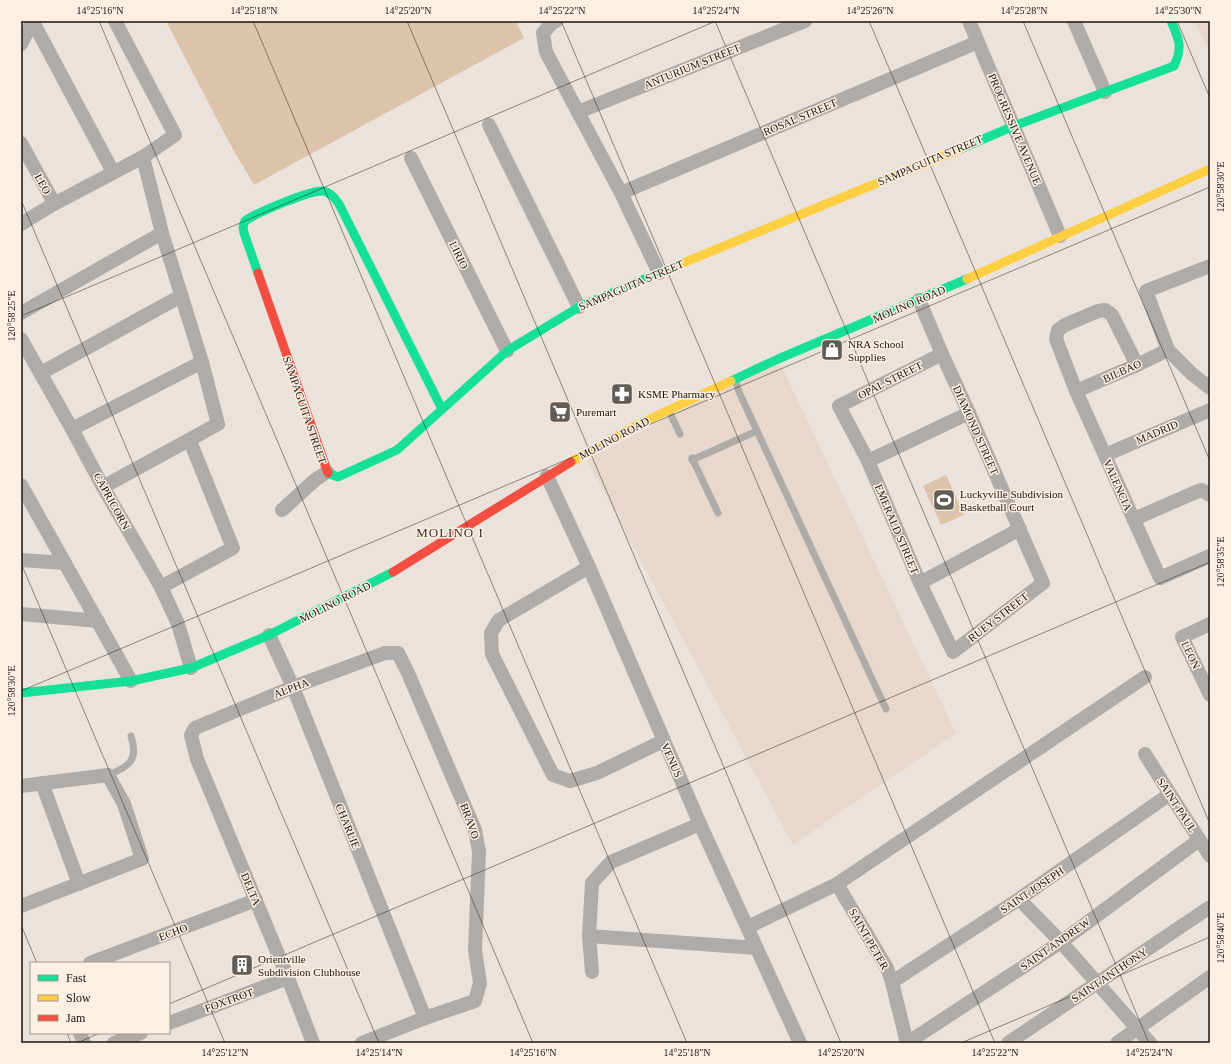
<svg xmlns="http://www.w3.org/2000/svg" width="1231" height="1064" font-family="'Times New Roman',serif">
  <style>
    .built { fill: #e7d8cb }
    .green { fill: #ddc3aa }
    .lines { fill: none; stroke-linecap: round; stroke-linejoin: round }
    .lane { stroke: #aeaba8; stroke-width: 7 }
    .street { stroke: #aeaba8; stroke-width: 14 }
    .fast { stroke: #16e098; stroke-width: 9 }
    .slow { stroke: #ffcf43; stroke-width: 9 }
    .jam { stroke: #f24e42; stroke-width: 9 }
    .ticks { fill: none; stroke: #191410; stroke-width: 1; stroke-opacity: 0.45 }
    .labels { text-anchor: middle; stroke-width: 3; stroke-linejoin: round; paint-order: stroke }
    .street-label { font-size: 11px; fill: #191410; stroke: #fdefe2 }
    .poi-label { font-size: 11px; fill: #191410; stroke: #fdefe2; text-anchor: start }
    .quarter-label { font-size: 13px; letter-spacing: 1px; fill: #3c3127; stroke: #fdefe2 }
    .neatline { fill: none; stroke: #191410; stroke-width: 1.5 }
    .ticks-label { font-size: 10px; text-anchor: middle; fill: #191410 }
  </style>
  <rect width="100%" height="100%" fill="#eae2db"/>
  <!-- built -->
  <g class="built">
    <path d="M1194,21H1210V52Z"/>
    <path d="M778,359L956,733L793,845L587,460Z"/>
  </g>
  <!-- green -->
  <g class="green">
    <path d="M166,21H516L524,38L254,185L230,144Z"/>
    <path d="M946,475L964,515L941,525L923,486Z"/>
  </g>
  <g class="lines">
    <!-- lane -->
    <g class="lane">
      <path d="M735,380L739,392L886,709"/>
      <path d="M669,411L680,434"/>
      <path d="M692,458L718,513"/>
      <path d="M692,460L757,431"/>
      <path d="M108,775C129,767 139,760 131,736"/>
    </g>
    <!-- street -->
    <g class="street">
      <path d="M556,21L552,23L543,33L546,52L621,193L659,273"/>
      <path d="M969,21L1060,236"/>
      <path d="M1074,21L1105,92"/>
      <path d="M33,22L113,172"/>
      <path d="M21,44L33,21"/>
      <path d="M578,112L805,21"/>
      <path d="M489,125L579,307"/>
      <path d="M21,143L54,203"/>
      <path d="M411,158L507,351"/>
      <path d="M621,193L978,42"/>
      <path d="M21,224L52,205L143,157L175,135L115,21"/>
      <path d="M1210,266L1146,291L1168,350L1192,374L1210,388"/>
      <path d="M919,300L942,354L969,413L1043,583L953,652L920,583L868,461L839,406L942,354"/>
      <path d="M21,313L162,233"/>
      <path d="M21,339L72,429L103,487L161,587L178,624L191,668"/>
      <path d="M1137,365L1112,315L1105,310L1098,311L1065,325L1058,330L1056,339L1076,391L1160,578L1210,556"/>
      <path d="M41,373L181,296"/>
      <path d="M1076,391L1137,365L1168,350"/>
      <path d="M72,429L202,362"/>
      <path d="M1105,455L1210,410"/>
      <path d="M868,461L969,413"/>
      <path d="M547,476L589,567L700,824L800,1043"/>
      <path d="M21,485L131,681"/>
      <path d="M103,487L218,424L202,362L162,233L143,157"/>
      <path d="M282,510L315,480L327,472"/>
      <path d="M1134,519L1196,492L1202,490L1210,495"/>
      <path d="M21,560L65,563"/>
      <path d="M589,567L499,620L491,633L492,654L553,775L570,781L597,773L663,741"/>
      <path d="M920,583L1020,529"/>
      <path d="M161,587L233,548L190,441"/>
      <path d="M21,614L98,621"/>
      <path d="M1210,624L1182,637L1210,695"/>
      <path d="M269,635L293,687L425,1018"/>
      <path d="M1145,754L1170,794L1210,856"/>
      <path d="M42,783L79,884"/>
      <path d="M21,786L108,775L124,804L142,859L21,906"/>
      <path d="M837,884L887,968L892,982L907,1043"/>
      <path d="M1019,899L1061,942L1150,1043"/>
      <path d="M748,927L837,884L1145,677"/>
      <path d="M589,936L757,948"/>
      <path d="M90,963L256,900"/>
      <path d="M592,972L589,936L592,883L611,862L700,824"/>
      <path d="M892,982L1019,899L1170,794"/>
      <path d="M169,1023L288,978"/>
      <path d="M80,1033L84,1043"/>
      <path d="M114,1043L141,1033"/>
      <path d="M313,1043L288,978L197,759L191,735L195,728L293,687L385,653H398L408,673L475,830L479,852L475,950L480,983L475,1001L425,1018L362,1043"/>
      <path d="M907,1043L1061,942L1199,840"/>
      <path d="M1008,1043L1210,907"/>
      <path d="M1117,1043L1210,977"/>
    </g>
    <!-- fast -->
    <g class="fast">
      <path d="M960,149L1014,126L1174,66C1183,47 1179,39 1171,21"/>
      <path d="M258,273L244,233L243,227L245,221C256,213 310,190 323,191C330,192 335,198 339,204L442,409"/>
      <path d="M731,381L778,359L967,279"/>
      <path d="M328,473L338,477L397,450L507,351L579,307L678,265"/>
      <path d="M21,693L131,681L191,668L269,635L393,572"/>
    </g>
    <!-- slow -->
    <g class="slow">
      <path d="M678,265L960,149"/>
      <path d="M967,279L1210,169"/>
      <path d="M571,462L637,425L731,381"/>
    </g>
    <!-- jam -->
    <g class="jam">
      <path d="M258,273L328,473"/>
      <path d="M393,572L571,462"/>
    </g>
  </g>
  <!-- ticks -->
  <path class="ticks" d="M99,21L533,1043M253,21L687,1043M407,21L841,1043M561,21L995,1043M715,21L1149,1043M869,21L1210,824M1023,21L1210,461M1177,21L1210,98M21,200L379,1043M21,316L716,21M21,563L225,1043M21,691L1210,187M21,925L37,963M169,1004L1210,562M67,1033L71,1043M77,1043L100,1033M961,1043L1210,937"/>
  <!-- icons -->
  <defs>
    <g id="shop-square" transform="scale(1.15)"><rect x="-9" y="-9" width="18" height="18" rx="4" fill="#625c57" stroke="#fdefe2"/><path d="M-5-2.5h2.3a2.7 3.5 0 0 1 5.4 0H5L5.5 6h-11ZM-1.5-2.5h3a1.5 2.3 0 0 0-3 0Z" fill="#fff"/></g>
    <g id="pharmacy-square" transform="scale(1.15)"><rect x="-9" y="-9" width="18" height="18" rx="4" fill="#625c57" stroke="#fdefe2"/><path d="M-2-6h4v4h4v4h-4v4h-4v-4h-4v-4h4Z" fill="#fff"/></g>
    <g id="supermarket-square" transform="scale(1.15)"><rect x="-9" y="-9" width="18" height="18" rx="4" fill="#625c57" stroke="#fdefe2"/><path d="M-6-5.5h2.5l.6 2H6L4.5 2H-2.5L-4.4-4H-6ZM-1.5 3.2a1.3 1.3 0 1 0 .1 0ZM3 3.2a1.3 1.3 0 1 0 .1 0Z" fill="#fff"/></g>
    <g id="stadium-square" transform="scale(1.15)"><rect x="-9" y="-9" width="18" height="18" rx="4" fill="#625c57" stroke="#fdefe2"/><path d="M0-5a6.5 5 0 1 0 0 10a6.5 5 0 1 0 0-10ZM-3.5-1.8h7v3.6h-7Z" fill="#fff"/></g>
    <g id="building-square" transform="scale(1.15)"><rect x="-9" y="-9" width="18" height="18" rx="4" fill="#625c57" stroke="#fdefe2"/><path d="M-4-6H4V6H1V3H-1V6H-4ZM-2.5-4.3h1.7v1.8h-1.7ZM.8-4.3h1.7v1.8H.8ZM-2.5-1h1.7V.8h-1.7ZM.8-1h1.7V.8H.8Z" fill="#fff"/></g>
  </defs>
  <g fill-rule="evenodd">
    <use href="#shop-square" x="832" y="350"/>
    <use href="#pharmacy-square" x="622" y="394"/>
    <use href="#supermarket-square" x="560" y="412"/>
    <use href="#stadium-square" x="944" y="500"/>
    <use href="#building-square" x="242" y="965"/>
  </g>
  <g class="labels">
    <!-- street labels -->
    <g class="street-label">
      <text transform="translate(692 66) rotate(-22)" y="4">ANTURIUM STREET</text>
      <text transform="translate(800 117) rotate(-23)" y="4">ROSAL STREET</text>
      <text transform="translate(1015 129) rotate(67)" y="4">PROGRESSIVE AVENUE</text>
      <text transform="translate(930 160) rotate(-23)" y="4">SAMPAGUITA STREET</text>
      <text transform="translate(43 184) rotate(61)" y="4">LEO</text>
      <text transform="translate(459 255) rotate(64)" y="4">LIRIO</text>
      <text transform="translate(631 285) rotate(-23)" y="4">SAMPAGUITA STREET</text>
      <text transform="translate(909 304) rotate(-23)" y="4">MOLINO ROAD</text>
      <text transform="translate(1122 371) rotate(-24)" y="4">BILBAO</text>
      <text transform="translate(890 380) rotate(-27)" y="4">OPAL STREET</text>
      <text transform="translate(305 410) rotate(71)" y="4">SAMPAGUITA STREET</text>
      <text transform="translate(976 430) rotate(66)" y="4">DIAMOND STREET</text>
      <text transform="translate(1157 432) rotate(-23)" y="4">MADRID</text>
      <text transform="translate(614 438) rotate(-28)" y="4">MOLINO ROAD</text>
      <text transform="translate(1118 485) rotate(66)" y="4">VALENCIA</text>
      <text transform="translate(112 501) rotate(61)" y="4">CAPRICORN</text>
      <text transform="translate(897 529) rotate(67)" y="4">EMERALD STREET</text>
      <text transform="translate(335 602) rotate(-27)" y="4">MOLINO ROAD</text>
      <text transform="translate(998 617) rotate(-38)" y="4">RUEY STREET</text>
      <text transform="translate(1191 655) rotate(64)" y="4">LEON</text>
      <text transform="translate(291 688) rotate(-21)" y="4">ALPHA</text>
      <text transform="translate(672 760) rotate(66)" y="4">VENUS</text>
      <text transform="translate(1177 805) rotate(57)" y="4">SAINT PAUL</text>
      <text transform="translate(470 821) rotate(70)" y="4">BRAVO</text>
      <text transform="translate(348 826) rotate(68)" y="4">CHARLIE</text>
      <text transform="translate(251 889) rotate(67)" y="4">DELTA</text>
      <text transform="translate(1032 890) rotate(-34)" y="4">SAINT JOSEPH</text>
      <text transform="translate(173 932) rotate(-21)" y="4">ECHO</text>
      <text transform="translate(869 939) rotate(60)" y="4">SAINT PETER</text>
      <text transform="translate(1055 944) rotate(-35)" y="4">SAINT ANDREW</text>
      <text transform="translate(1109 975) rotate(-34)" y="4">SAINT ANTHONY</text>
      <text transform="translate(229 1000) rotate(-20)" y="4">FOXTROT</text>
    </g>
    <!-- poi labels -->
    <g class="poi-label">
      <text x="848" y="348">NRA School<tspan x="848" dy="13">Supplies</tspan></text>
      <text x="638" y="398">KSME Pharmacy</text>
      <text x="576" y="416">Puremart</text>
      <text x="960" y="498">Luckyville Subdivision<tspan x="960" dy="13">Basketball Court</tspan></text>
      <text x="258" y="963">Orientville<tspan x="258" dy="13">Subdivision Clubhouse</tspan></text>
    </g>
    <!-- quarter labels -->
    <g class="quarter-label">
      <text x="450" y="537">MOLINO I</text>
    </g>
  </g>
  <!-- border -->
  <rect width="1231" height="1064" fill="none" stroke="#fdefe2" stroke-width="44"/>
  <!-- legend -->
  <rect x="30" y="962" width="140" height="72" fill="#fdefe2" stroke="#a2978e"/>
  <rect x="38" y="975" width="20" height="6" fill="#16e098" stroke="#a2978e"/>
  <text x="66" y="982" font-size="12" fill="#191410">Fast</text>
  <rect x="38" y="995" width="20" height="6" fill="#ffcf43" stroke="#a2978e"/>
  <text x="66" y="1002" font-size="12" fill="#191410">Slow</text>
  <rect x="38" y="1015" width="20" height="6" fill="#f24e42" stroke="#a2978e"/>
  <text x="66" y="1022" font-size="12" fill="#191410">Jam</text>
  <rect x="22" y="22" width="1187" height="1020" class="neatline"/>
  <g class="ticks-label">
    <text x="100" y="14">14°25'16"N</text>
    <text x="254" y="14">14°25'18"N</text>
    <text x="408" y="14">14°25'20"N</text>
    <text x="562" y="14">14°25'22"N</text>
    <text x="716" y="14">14°25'24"N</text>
    <text x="870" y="14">14°25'26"N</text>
    <text x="1024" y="14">14°25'28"N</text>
    <text x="1178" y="14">14°25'30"N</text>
    <text transform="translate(1220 187) rotate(-90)" y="4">120°58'30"E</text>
    <text transform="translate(11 316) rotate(-90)" y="4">120°58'25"E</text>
    <text transform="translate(1220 562) rotate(-90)" y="4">120°58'35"E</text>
    <text transform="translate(11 691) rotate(-90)" y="4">120°58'30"E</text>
    <text transform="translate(1220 938) rotate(-90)" y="4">120°58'40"E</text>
    <text x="225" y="1056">14°25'12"N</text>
    <text x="379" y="1056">14°25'14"N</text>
    <text x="533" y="1056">14°25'16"N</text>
    <text x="687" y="1056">14°25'18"N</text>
    <text x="841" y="1056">14°25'20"N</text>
    <text x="995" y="1056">14°25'22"N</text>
    <text x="1149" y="1056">14°25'24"N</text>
  </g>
</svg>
